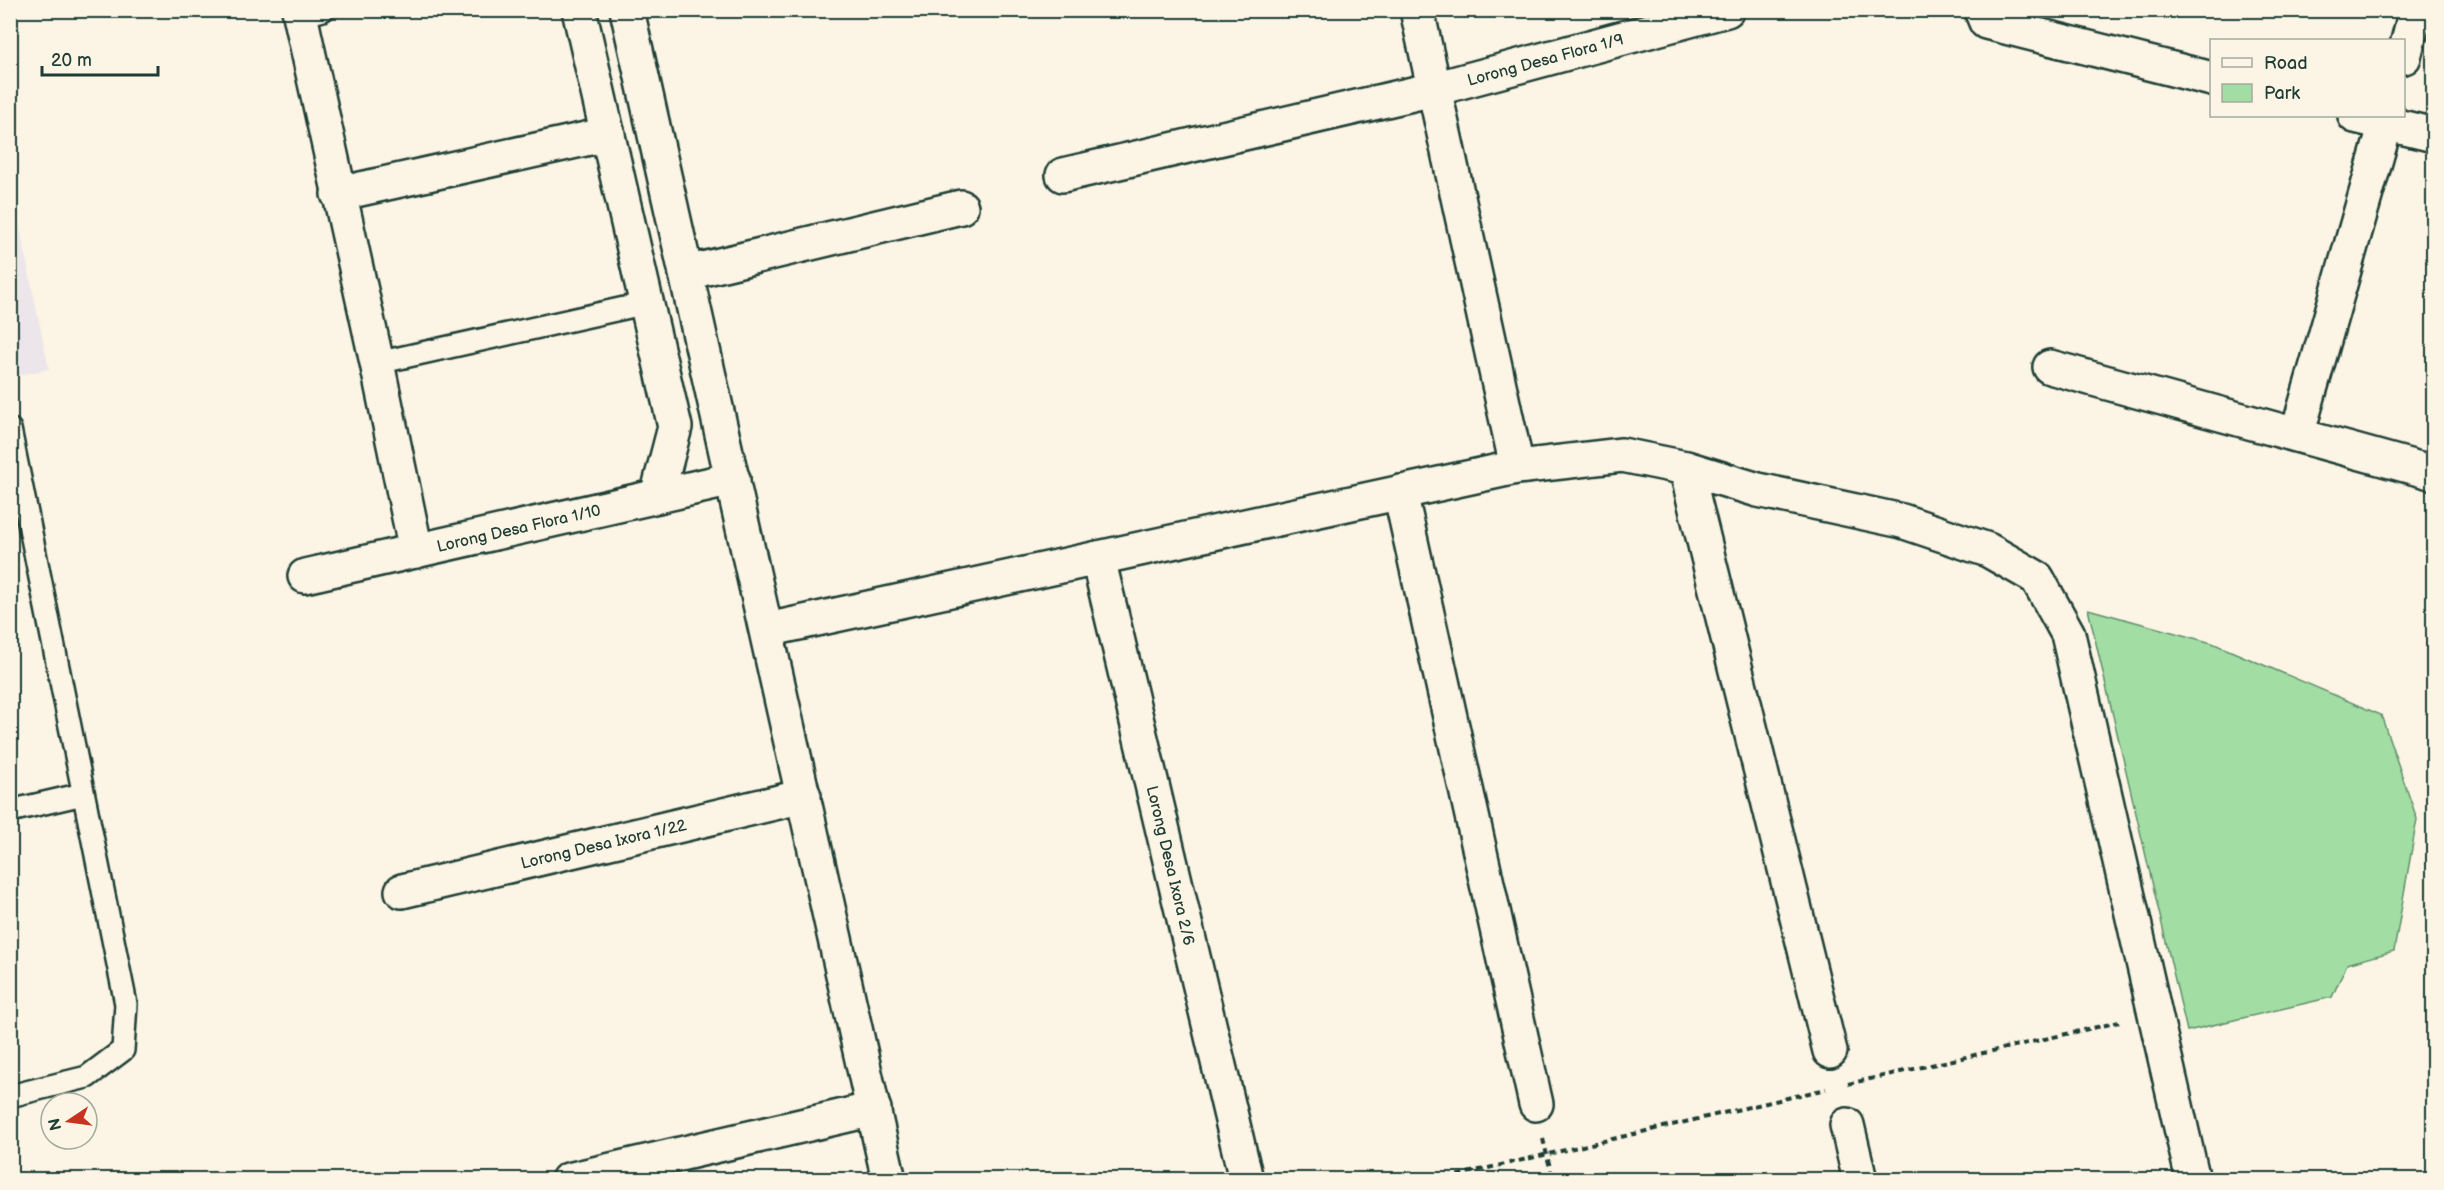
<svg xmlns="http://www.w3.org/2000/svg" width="2444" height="1190" font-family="'Balsamiq Sans',sans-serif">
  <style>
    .built { fill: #ece6ea }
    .green { fill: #a2dea4; stroke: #608e6c; stroke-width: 1.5 }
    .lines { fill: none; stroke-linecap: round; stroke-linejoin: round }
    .service-casing { stroke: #1f3d34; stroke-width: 26 }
    .minor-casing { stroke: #1f3d34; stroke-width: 38 }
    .path { stroke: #1f3d34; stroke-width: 4; stroke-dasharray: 6 4.5; stroke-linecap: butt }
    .service { stroke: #fcf5e5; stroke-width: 21 }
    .minor { stroke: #fcf5e5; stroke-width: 33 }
    .labels { text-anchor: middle; stroke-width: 5; stroke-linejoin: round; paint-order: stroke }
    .street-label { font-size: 16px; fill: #1f3d34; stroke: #fcf5e5 }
  </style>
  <rect width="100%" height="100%" fill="#fcf5e5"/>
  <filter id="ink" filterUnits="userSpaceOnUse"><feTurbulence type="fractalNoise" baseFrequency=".0167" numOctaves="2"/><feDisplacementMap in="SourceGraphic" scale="12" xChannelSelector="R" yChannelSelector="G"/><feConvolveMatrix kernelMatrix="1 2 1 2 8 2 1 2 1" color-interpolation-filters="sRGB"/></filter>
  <g filter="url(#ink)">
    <!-- built -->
    <path class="built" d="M11,185L49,369L11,377H10Z"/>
    <!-- green -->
    <path class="green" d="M2088,609L2212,643L2381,715L2417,819L2394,951L2347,964L2332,997L2187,1031Z"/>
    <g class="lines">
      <!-- service casing -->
      <g class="service-casing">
        <g id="service">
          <path d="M300,16L323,10"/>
          <path d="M377,363L647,303"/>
          <path d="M10,429L126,1004L123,1050L87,1077L10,1096"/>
          <path d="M10,811L83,794"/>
        </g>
      </g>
      <!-- minor casing -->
      <g class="minor-casing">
        <g id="minor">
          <path d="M299,10L377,363L416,551"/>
          <path d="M579,10L675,427L657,496"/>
          <path d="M627,10L889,1180"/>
          <path d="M1417,10L1517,467"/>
          <path d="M1981,10L1986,22L2212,79"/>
          <path d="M2404,57L2416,10"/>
          <path d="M2355,116L2434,135"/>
          <path id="s1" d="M1063,175L1434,89L1727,10"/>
          <path d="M338,194L608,134"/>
          <path d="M686,273L961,207"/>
          <path d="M2050,367L2434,473"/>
          <path d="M2297,435L2388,116"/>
          <path d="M1686,468L1830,1051"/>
          <path d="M1400,492L1536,1104"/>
          <path id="s2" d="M1098,558L1245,1175"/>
          <path id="s3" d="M305,576L733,479"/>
          <path d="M767,630L1517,467L1622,455L1686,468L1758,490L1902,521L1988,550L2037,578L2068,634L2193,1180"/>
          <path id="s4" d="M402,891L804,796"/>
          <path d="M1847,1125L1860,1180"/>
          <path d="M568,1180L874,1109"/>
        </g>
      </g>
      <!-- path -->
      <g class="path">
        <path d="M1848,1084L2119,1022"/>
        <path d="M1543,1139L1553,1180"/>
        <path d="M1437,1180L1826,1089"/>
      </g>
      <!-- service -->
      <use href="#service" class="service"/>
      <!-- minor -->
      <use href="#minor" class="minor"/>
    </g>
  </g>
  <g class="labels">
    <!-- street labels -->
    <g class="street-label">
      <text dy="6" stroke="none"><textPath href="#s1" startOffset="496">Lorong Desa Flora 1/9</textPath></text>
      <text dy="6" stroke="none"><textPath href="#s3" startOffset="219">Lorong Desa Flora 1/10</textPath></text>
      <text dy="6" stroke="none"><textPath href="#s4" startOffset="207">Lorong Desa Ixora 1/22</textPath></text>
      <text dy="6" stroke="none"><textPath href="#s2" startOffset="316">Lorong Desa Ixora 2/6</textPath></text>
    </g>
  </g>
  <!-- margin -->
  <rect width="2444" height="1190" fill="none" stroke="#fcf5e5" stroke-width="36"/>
  <rect x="18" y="18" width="2408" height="1154" fill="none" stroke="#1f3d34" stroke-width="2" filter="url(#ink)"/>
  <!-- legend -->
  <rect x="2210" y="39" width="195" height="78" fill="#fcf5e5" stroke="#a4ab9e" stroke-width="1.5"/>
  <rect x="2222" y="58" width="30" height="9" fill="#fcf5e5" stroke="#a4ab9e" stroke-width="1.5"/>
  <text x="2264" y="69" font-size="18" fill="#1f3d34">Road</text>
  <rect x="2222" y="84" width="30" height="18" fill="#a2dea4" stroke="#a4ab9e" stroke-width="1.5"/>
  <text x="2264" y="99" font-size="18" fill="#1f3d34">Park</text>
  <!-- north arrow -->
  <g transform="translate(69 1121) rotate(257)"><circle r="28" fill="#fcf5e5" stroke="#a4ab9e" stroke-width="1.5"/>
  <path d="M0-4.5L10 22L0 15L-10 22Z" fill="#c8321e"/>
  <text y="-9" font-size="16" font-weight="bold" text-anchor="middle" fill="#1f3d34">N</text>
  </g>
  <!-- scale -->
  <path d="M42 66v9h116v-9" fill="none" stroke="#1f3d34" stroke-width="3"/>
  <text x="51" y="66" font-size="18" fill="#1f3d34" stroke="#fcf5e5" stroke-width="4.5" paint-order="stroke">20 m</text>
</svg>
